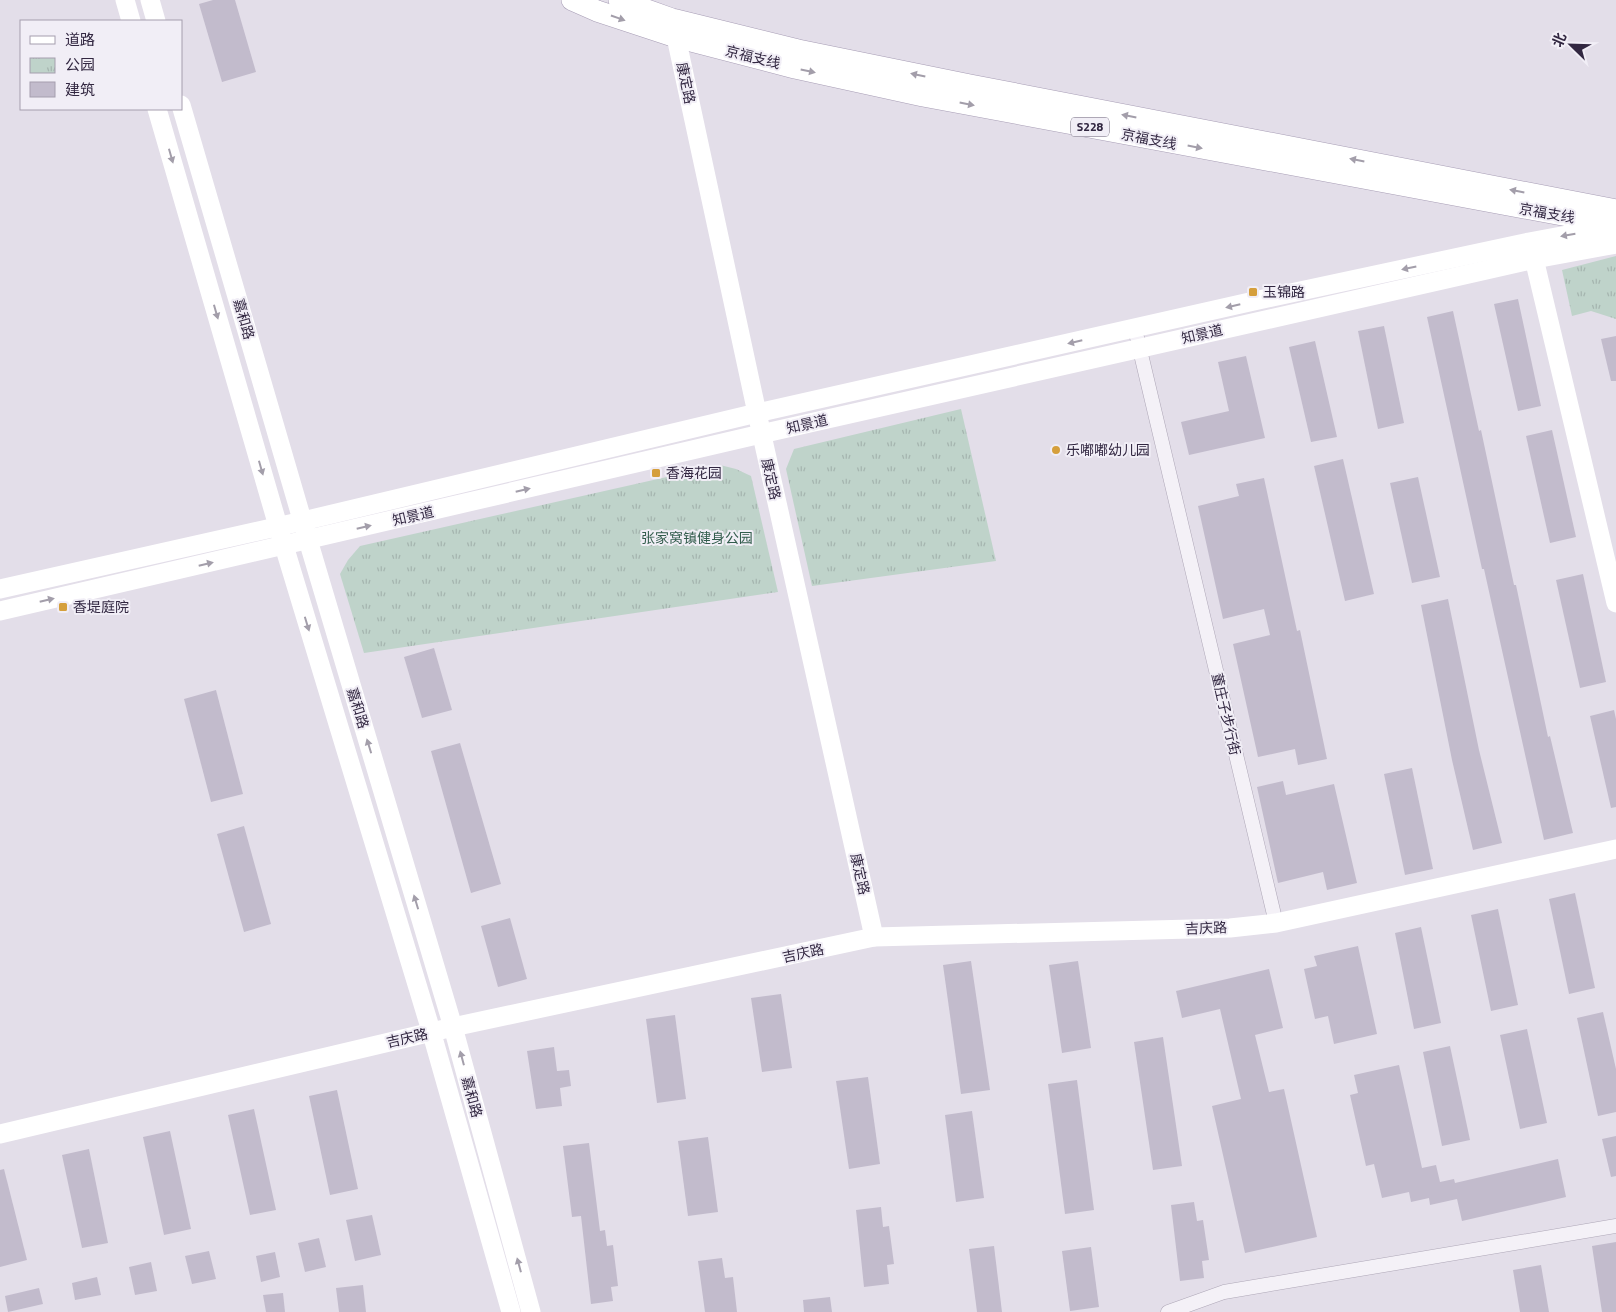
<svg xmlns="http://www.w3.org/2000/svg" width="1616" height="1312" font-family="'Titillium Web','Noto Sans SC',sans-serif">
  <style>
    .park { fill: url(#park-tufts) }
    .building { fill: #c2bbcc }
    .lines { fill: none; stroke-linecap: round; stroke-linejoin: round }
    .street-casing { stroke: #aea7b7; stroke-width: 15 }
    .primary-casing { stroke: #a79db5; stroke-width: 22 }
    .street { stroke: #f4f1f7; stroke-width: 14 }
    .secondary { stroke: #fff; stroke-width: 19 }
    .primary { stroke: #fff; stroke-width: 21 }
    .oneway { fill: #a39eaa }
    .poi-dot { fill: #d59f3c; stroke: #f1eef6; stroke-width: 2 }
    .labels { text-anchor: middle; stroke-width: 4; stroke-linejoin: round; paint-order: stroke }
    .shield { fill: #f1eef6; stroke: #6b6377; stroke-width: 1 }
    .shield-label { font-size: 12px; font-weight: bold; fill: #322741 }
    .street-label { font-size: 14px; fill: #322741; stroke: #f1eef6 }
    .poi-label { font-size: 14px; fill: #322741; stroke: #f1eef6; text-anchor: start }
    .park-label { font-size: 14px; fill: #335d4d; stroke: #f1eef6 }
  </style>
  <defs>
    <pattern id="park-tufts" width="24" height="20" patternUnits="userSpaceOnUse" patternTransform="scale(1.25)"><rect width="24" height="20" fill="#bfd3ca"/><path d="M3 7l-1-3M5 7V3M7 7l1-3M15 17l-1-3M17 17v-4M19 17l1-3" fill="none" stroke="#a5b5af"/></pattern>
  </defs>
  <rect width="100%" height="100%" fill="#e3dee9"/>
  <!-- park -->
  <g class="park">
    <path d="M1616,256V319L1591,311L1572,316L1562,270Z"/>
    <path d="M961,409L996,561L812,586L786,469L794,449Z"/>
    <path d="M720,465L736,469L751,476L778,592L364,653L340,574L348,560L360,546Z"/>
  </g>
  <!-- building -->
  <g class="building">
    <path d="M213,0H235L256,72L222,82L199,4Z"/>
    <path d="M1518,299L1541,406L1518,411L1494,304Z"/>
    <path d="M1453,311L1479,431L1481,430L1514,585H1516L1548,737L1550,736L1573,833L1544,840L1484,569H1482L1427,317Z"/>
    <path d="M1384,326L1404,423L1378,429L1358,331Z"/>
    <path d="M1616,336V381H1611L1601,339Z"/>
    <path d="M1315,341L1337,437L1311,442L1289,347Z"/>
    <path d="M1246,356L1265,438L1189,455L1181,422L1229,411L1218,362Z"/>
    <path d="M1552,430L1576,537L1550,543L1526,436Z"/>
    <path d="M1343,459L1374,594L1345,601L1314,466Z"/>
    <path d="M1418,477L1440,577L1412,583L1390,483Z"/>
    <path d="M1264,478L1297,631L1300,630L1327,759L1298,765L1295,749L1258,757L1233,644L1270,635L1264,609L1223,619L1198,506L1239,496L1236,484Z"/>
    <path d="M1583,574L1606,682L1580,688L1556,580Z"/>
    <path d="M1448,599L1479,750L1502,843L1473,850L1452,760L1421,605Z"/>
    <path d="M434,648L452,710L422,718L404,657Z"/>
    <path d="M216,690L243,794L211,802L184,699Z"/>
    <path d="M1614,710L1616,719V807L1611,808L1590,716Z"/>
    <path d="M460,743L501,884L471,893L431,751Z"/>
    <path d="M1412,768L1433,869L1405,875L1384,774Z"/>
    <path d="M1283,781L1286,795L1334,784L1357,883L1327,890L1323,872L1278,883L1257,787Z"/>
    <path d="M244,826L271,924L244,932L217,834Z"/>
    <path d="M1575,893L1595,988L1569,994L1549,899Z"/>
    <path d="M1498,909L1518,1005L1491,1011L1471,915Z"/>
    <path d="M510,918L527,979L498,987L481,926Z"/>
    <path d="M1421,927L1441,1023L1414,1029L1395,933Z"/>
    <path d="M1358,946L1377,1034L1334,1044L1328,1016L1315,1019L1304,969L1317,966L1314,956Z"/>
    <path d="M971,961L990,1090L961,1094L943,965Z"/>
    <path d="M1078,961L1091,1048L1062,1053L1049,965Z"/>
    <path d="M1269,969L1283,1028L1255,1035L1269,1092L1284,1089L1317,1237L1245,1253L1212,1106L1241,1099L1220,1009L1182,1018L1176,991Z"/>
    <path d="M781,994L792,1068L762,1072L751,998Z"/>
    <path d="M1603,1012L1616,1069V1112L1598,1116L1577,1018Z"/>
    <path d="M675,1015L686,1099L657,1103L646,1019Z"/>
    <path d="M1527,1029L1547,1123L1520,1129L1500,1035Z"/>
    <path d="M1163,1037L1182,1166L1153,1170L1134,1042Z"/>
    <path d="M1450,1046L1470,1140L1442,1146L1423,1052Z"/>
    <path d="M554,1047L557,1071L569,1070L571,1086L560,1088L562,1106L536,1109L527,1051Z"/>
    <path d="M1399,1065L1422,1168L1436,1165L1440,1182L1454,1179L1455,1183L1558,1159L1566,1197L1462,1221L1457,1199L1430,1205L1429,1198L1411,1202L1409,1192L1382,1198L1374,1164L1366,1166L1350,1095L1358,1093L1354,1075Z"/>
    <path d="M868,1077L880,1164L849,1169L836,1081Z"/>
    <path d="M1077,1080L1094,1210L1065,1214L1048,1084Z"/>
    <path d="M337,1090L358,1189L330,1195L309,1096Z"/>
    <path d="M254,1109L276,1210L250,1215L228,1115Z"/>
    <path d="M972,1111L984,1198L956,1202L945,1115Z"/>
    <path d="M170,1131L191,1229L164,1235L143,1137Z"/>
    <path d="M1616,1136V1176L1611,1177L1602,1139Z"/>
    <path d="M708,1137L718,1212L688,1216L678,1141Z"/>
    <path d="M589,1143L600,1231L605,1230L607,1246L613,1245L618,1286L611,1287L613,1301L591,1304L581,1216L572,1217L563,1146Z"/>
    <path d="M89,1149L108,1243L82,1248L62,1155Z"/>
    <path d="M4,1169L27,1260L0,1267V1170Z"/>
    <path d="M1194,1202L1197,1221L1203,1220L1209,1260L1202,1261L1204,1278L1180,1281L1171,1205Z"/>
    <path d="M881,1207L883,1227L889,1226L894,1264L887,1265L889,1284L864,1287L856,1210Z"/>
    <path d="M372,1215L381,1255L355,1261L346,1220Z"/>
    <path d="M319,1238L326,1267L305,1272L298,1243Z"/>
    <path d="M1616,1242V1312H1602L1592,1246Z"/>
    <path d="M994,1246L1002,1312H977L969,1249Z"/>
    <path d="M1091,1247L1099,1307L1070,1311L1062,1251Z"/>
    <path d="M209,1251L216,1279L192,1284L185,1256Z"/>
    <path d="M275,1252L280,1277L261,1282L256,1256Z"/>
    <path d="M722,1258L725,1278L733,1277L737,1312H705L698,1261Z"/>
    <path d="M151,1262L157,1291L135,1295L129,1267Z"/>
    <path d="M1541,1265L1549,1312H1520L1513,1270Z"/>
    <path d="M97,1277L101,1295L75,1300L72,1283Z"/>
    <path d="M363,1285L366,1312H339L336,1288Z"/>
    <path d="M39,1288L43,1304L8,1312L5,1296Z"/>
    <path d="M283,1293L285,1312H266L263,1295Z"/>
    <path d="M830,1297L832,1312H804L803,1300Z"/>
  </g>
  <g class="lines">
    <!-- street casing -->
    <g class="street-casing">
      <g id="street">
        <path d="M1135,329L1276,923"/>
        <path d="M1168,1312L1224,1292L1616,1226"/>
      </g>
    </g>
    <!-- primary casing -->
    <g class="primary-casing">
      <g id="primary">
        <path d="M572,0L597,11L676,37L795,68L923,96L1616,225"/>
        <path d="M619,0L672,19L798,50L970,85L1616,210"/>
      </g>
    </g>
    <!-- street -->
    <use href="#street" class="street"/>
    <!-- secondary -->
    <g class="secondary">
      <path d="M125,0L131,21"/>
      <path d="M150,0L156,21"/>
      <path d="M673,23L757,413L874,937"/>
      <path d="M181,105L308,540L453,1027L531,1312"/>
      <path d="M157,109L278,526L432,1034L511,1312"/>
      <path d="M1531,246L1616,603"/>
      <path d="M0,589L303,521L757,413L1254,301L1529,242L1615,226"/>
      <path d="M0,611L761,434L1535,259L1616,244"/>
      <path d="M0,1134L453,1027L874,937L1230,928L1276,923L1616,849"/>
    </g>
    <!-- primary -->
    <use href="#primary" class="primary"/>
  </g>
  <!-- one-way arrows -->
  <defs><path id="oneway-solid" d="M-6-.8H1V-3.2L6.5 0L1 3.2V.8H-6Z" transform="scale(1.25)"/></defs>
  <g class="oneway">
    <use href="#oneway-solid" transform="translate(618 18) rotate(19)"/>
    <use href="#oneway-solid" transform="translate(808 71) rotate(12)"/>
    <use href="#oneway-solid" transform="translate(918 75) rotate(-168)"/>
    <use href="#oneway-solid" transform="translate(967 104) rotate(11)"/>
    <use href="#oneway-solid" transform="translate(1129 116) rotate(-169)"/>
    <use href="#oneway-solid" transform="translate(1195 147) rotate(11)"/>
    <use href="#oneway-solid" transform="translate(171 156) rotate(74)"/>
    <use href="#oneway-solid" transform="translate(1357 160) rotate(-169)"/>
    <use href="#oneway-solid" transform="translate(1517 191) rotate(-169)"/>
    <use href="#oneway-solid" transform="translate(1568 235) rotate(170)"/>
    <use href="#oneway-solid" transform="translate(1409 268) rotate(168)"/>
    <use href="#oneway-solid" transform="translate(1233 306) rotate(167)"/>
    <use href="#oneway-solid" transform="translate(216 312) rotate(74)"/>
    <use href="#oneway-solid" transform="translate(1075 342) rotate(167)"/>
    <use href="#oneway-solid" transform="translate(261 468) rotate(74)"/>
    <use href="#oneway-solid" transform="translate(523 490) rotate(-13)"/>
    <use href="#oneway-solid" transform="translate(364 527) rotate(-13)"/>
    <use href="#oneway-solid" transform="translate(206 564) rotate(-13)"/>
    <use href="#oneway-solid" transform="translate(47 600) rotate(-13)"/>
    <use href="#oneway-solid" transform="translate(307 624) rotate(73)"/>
    <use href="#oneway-solid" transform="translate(369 746) rotate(-107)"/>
    <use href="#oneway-solid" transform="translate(416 902) rotate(-107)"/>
    <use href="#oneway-solid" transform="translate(462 1058) rotate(-105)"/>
    <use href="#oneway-solid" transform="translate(519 1265) rotate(-105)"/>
  </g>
  <!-- markers -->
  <g class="poi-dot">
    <rect x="1248" y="287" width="10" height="10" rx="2.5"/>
    <circle cx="1056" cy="450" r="5"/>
    <rect x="651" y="468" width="10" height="10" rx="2.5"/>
    <rect x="58" y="602" width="10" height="10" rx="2.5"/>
  </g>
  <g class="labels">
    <!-- shield labels -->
    <rect class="shield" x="1071" y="117.5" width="38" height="19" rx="4"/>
    <g class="shield-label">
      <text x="1090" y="131">S228</text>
    </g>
    <!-- street labels -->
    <g class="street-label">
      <text transform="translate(753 57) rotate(14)" y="5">京福支线</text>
      <text transform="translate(686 83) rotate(78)" y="5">康定路</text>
      <text transform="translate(1149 139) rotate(11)" y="5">京福支线</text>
      <text transform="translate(1547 213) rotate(10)" y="5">京福支线</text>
      <text transform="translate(244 319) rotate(74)" y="5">嘉和路</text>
      <text transform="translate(1202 334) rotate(-13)" y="5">知景道</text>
      <text transform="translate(807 424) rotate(-13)" y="5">知景道</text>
      <text transform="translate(771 479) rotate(77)" y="5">康定路</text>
      <text transform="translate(413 516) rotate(-13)" y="5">知景道</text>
      <text transform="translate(358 708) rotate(73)" y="5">嘉和路</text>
      <text transform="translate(1226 714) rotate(77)" y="5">董庄子步行街</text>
      <text transform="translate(860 874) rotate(77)" y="5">康定路</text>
      <text transform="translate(1206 928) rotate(-2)" y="5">吉庆路</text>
      <text transform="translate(803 953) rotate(-12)" y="5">吉庆路</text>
      <text transform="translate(407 1038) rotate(-13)" y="5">吉庆路</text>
      <text transform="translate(472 1097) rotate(75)" y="5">嘉和路</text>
    </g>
    <!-- poi labels -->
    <g class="poi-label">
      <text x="1263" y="297">玉锦路</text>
      <text x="1066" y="455">乐嘟嘟幼儿园</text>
      <text x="666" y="478">香海花园</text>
      <text x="73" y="612">香堤庭院</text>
    </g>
    <!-- park labels -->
    <g class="park-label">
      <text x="697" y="543">张家窝镇健身公园</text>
    </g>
  </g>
  <!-- legend -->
  <rect x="20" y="20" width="162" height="90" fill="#f1eef6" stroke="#a59eae"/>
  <rect x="30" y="36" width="25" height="8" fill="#ffffff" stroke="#a59eae"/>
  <text x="65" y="45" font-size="15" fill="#322741">道路</text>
  <rect x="30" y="58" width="25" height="15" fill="url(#park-tufts)" stroke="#a59eae"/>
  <text x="65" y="70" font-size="15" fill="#322741">公园</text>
  <rect x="30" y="82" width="25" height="15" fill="#c2bbcc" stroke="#a59eae"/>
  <text x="65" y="95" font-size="15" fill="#322741">建筑</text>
  <!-- north arrow -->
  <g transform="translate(1571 45) rotate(293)" stroke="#f1eef6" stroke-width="4" paint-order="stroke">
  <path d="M0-4L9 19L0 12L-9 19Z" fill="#322741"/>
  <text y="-8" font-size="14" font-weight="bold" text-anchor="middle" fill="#322741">北</text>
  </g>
</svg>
